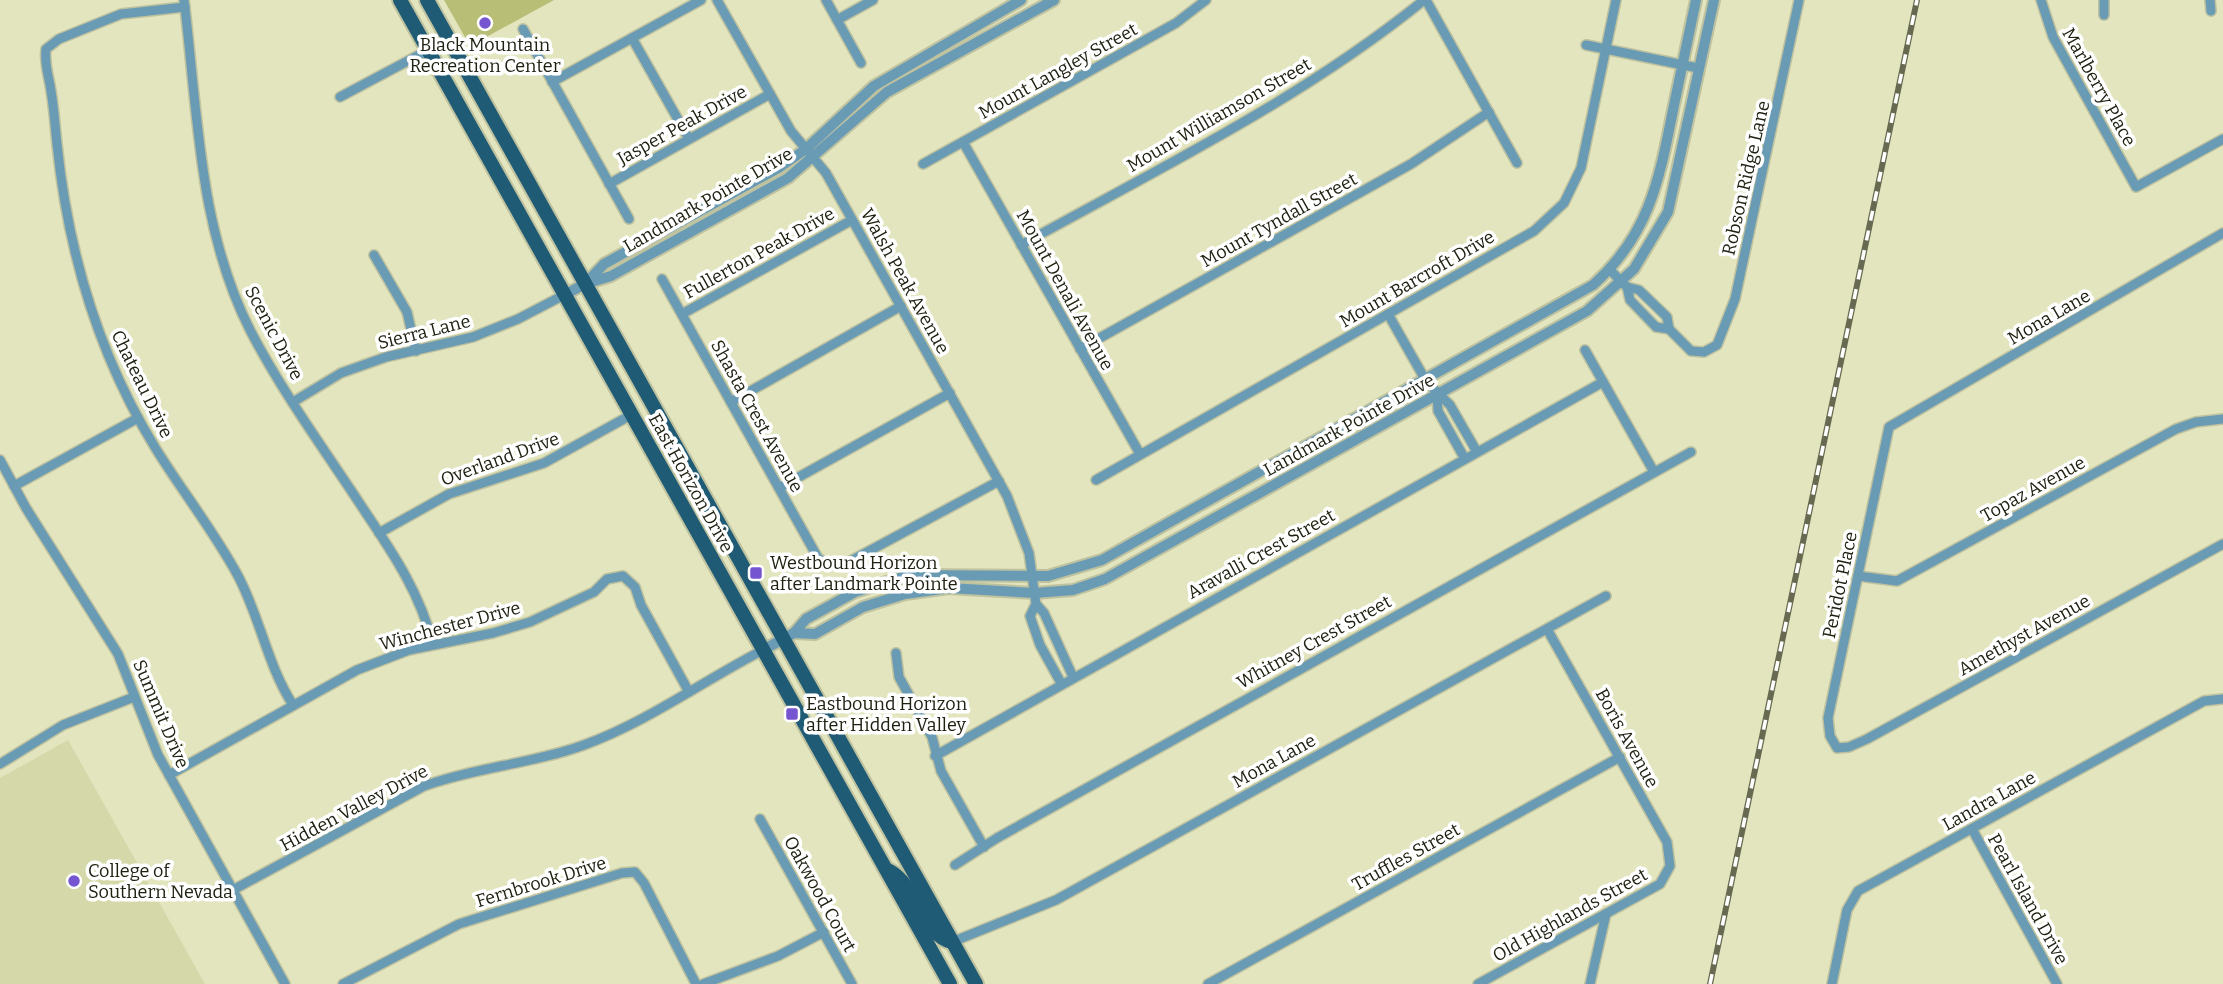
<svg xmlns="http://www.w3.org/2000/svg" width="2223" height="984" font-family="Bitter,serif">
  <style>
    .built { fill: #d5d9aa }
    .green { fill: #b9be76 }
    .lines { fill: none; stroke-linecap: round; stroke-linejoin: round }
    .minor-casing { stroke: #bfc29f; stroke-width: 12 }
    .tertiary-casing { stroke: #bfc29f; stroke-width: 14 }
    .primary-casing { stroke: #bfc29f; stroke-width: 18 }
    .minor { stroke: #6a9bb5; stroke-width: 9 }
    .tertiary { stroke: #6a9bb5; stroke-width: 10 }
    .primary { stroke: #205b76; stroke-width: 14 }
    .rail-casing { stroke: #676951; stroke-width: 6 }
    .rail { stroke: #fff; stroke-width: 3.5; stroke-dasharray: 10; stroke-linecap: butt }
    .poi-dot { fill: #7656d0; stroke: #fff; stroke-width: 2.5 }
    .labels { text-anchor: middle; stroke-width: 7; stroke-linejoin: round; paint-order: stroke }
    .poi-label { font-size: 18px; fill: #202112; stroke: #fff; text-anchor: start }
    .street-label { font-size: 18px; fill: #202112; stroke: #fff }
  </style>
  <rect width="100%" height="100%" fill="#e2e5be"/>
  <!-- built -->
  <path class="built" d="M68,740L205,984H0V778Z"/>
  <!-- green -->
  <path class="green" d="M444,0H554L470,46Z"/>
  <g class="lines">
    <!-- minor casing -->
    <g class="minor-casing">
      <g id="minor">
        <path d="M184,0C198,112 198,227 250,330C283,394 327,453 366,513C395,556 420,594 433,644"/>
        <path d="M717,0L791,131L826,173L1007,496L1029,553L1036,604L1044,613L1073,677"/>
        <path d="M826,0L861,63"/>
        <path d="M1426,0L1517,163"/>
        <path d="M2041,0L2053,37L2136,187L2223,139"/>
        <path d="M2104,0V15"/>
        <path d="M2210,0L2211,11"/>
        <path d="M185,7L121,14L59,39L46,49C44,65 49,76 51,91C54,108 55,126 57,144C68,252 98,355 156,449C182,491 213,530 237,574C260,616 267,665 293,705"/>
        <path d="M837,20L873,0"/>
        <path d="M523,29L629,219"/>
        <path d="M632,38L689,139"/>
        <path d="M1586,45L1698,68"/>
        <path d="M552,82L701,0"/>
        <path d="M340,97L449,39"/>
        <path d="M963,142L1140,454"/>
        <path d="M923,164L1176,23L1206,0"/>
        <path d="M609,184L770,94"/>
        <path d="M2223,233L1889,427L1828,718L1830,736L1837,748L1849,747L1867,739L2223,544"/>
        <path d="M1021,245C1158,169 1302,99 1424,0"/>
        <path d="M374,255L407,312L416,351"/>
        <path d="M1610,270L1627,287L1639,290L1667,317L1669,329"/>
        <path d="M662,279L818,558L828,565H843L999,481"/>
        <path d="M1627,287L1630,300L1656,327L1669,329L1691,351L1704,352L1717,345L1735,299L1799,0"/>
        <path d="M682,314L852,220"/>
        <path d="M1388,314L1426,381L1450,405L1477,452"/>
        <path d="M1080,349L1411,164L1489,112"/>
        <path d="M1585,350L1654,472"/>
        <path d="M1437,395L1438,411L1465,459"/>
        <path d="M293,402L341,373L386,357L473,337L518,319L564,295"/>
        <path d="M731,402L901,306"/>
        <path d="M0,460L26,508L118,654L158,755L285,984"/>
        <path d="M1096,480L1534,231L1564,203L1581,168L1616,0"/>
        <path d="M14,486L138,418"/>
        <path d="M779,488L950,393"/>
        <path d="M379,533L449,494L544,463L631,415"/>
        <path d="M1858,576L1897,581L2176,429L2196,422L2223,419"/>
        <path d="M1036,604L1030,616L1040,645L1061,683"/>
        <path d="M896,653L899,677L932,737L941,771L984,847"/>
        <path d="M935,756L1603,382"/>
        <path d="M0,764L63,725L134,697"/>
        <path d="M169,775L357,670L409,650L493,633L530,622L594,592L607,579L623,576L635,587L641,605L689,692"/>
        <path d="M760,819L852,984"/>
        <path d="M1972,829L2057,984"/>
        <path d="M955,865L997,838L1691,452"/>
        <path d="M233,890L424,786C476,767 532,764 584,745C647,722 703,681 763,650"/>
        <path d="M952,942L1056,900L1606,596"/>
        <path d="M343,984L459,924L622,873L635,872L644,883L696,984"/>
        <path d="M703,984L778,956L824,932"/>
        <path d="M1208,984L1620,757"/>
        <path d="M1478,984L1660,884L1670,866L1667,842L1547,629"/>
        <path d="M1590,984L1606,914"/>
        <path d="M1832,984L1847,910L1858,891L2204,701L2223,699"/>
      </g>
    </g>
    <!-- tertiary casing -->
    <g class="tertiary-casing">
      <g id="tertiary">
        <path d="M585,284L604,264L780,167L806,149L874,86L1021,0"/>
        <path d="M564,295L585,284L611,276L788,178L887,92L1054,0"/>
        <path d="M794,633L815,634L863,607L905,594L949,588L1035,593L1073,590L1105,579L1587,311L1634,269L1668,212L1714,0"/>
        <path d="M763,650L794,633L806,619L855,592L909,575L1048,576L1102,560L1593,285C1649,235 1659,181 1673,110C1681,73 1688,37 1696,0"/>
      </g>
    </g>
    <!-- primary casing -->
    <g class="primary-casing">
      <g id="primary">
        <path d="M400,0L950,984"/>
        <path d="M427,0L976,984"/>
        <path d="M890,871C917,886 924,937 952,942"/>
      </g>
    </g>
    <!-- minor -->
    <use href="#minor" class="minor"/>
    <!-- tertiary -->
    <use href="#tertiary" class="tertiary"/>
    <!-- primary -->
    <use href="#primary" class="primary"/>
    <!-- rail casing -->
    <g class="rail-casing">
      <path id="rail" d="M1710,984L1917,0"/>
    </g>
    <!-- rail -->
    <use href="#rail" class="rail"/>
  </g>
  <!-- markers -->
  <g class="poi-dot">
    <circle cx="485" cy="23" r="7"/>
    <rect x="749" y="566" width="14" height="14" rx="3.5"/>
    <rect x="785" y="707" width="14" height="14" rx="3.5"/>
    <circle cx="74" cy="881" r="7"/>
  </g>
  <g class="labels">
    <!-- poi labels -->
    <g class="poi-label">
      <text x="485" y="51" text-anchor="middle">Black Mountain<tspan x="485" dy="21">Recreation Center</tspan></text>
      <text x="770" y="569">Westbound Horizon<tspan x="770" dy="21">after Landmark Pointe</tspan></text>
      <text x="806" y="710">Eastbound Horizon<tspan x="806" dy="21">after Hidden Valley</tspan></text>
      <text x="88" y="877">College of<tspan x="88" dy="21">Southern Nevada</tspan></text>
    </g>
    <!-- street labels -->
    <g class="street-label">
      <text transform="translate(1058 71) rotate(-29)" y="6">Mount Langley Street</text>
      <text transform="translate(2099 87) rotate(61)" y="6">Marlberry Place</text>
      <text transform="translate(1219 115) rotate(-30)" y="6">Mount Williamson Street</text>
      <text transform="translate(682 125) rotate(-29)" y="6">Jasper Peak Drive</text>
      <text transform="translate(1746 178) rotate(-77)" y="6">Robson Ridge Lane</text>
      <text transform="translate(708 200) rotate(-30)" y="6">Landmark Pointe Drive</text>
      <text transform="translate(1279 220) rotate(-29)" y="6">Mount Tyndall Street</text>
      <text transform="translate(759 253) rotate(-29)" y="6">Fullerton Peak Drive</text>
      <text transform="translate(1417 279) rotate(-30)" y="6">Mount Barcroft Drive</text>
      <text transform="translate(905 281) rotate(61)" y="6">Walsh Peak Avenue</text>
      <text transform="translate(1065 290) rotate(61)" y="6">Mount Denali Avenue</text>
      <text transform="translate(2049 317) rotate(-30)" y="6">Mona Lane</text>
      <text transform="translate(424 332) rotate(-14)" y="6">Sierra Lane</text>
      <text transform="translate(274 333) rotate(62)" y="6">Scenic Drive</text>
      <text transform="translate(142 384) rotate(64)" y="6">Chateau Drive</text>
      <text transform="translate(757 416) rotate(61)" y="6">Shasta Crest Avenue</text>
      <text transform="translate(1349 425) rotate(-29)" y="6">Landmark Pointe Drive</text>
      <text transform="translate(500 459) rotate(-20)" y="6">Overland Drive</text>
      <text transform="translate(691 483) rotate(61)" y="6">East Horizon Drive</text>
      <text transform="translate(2033 489) rotate(-29)" y="6">Topaz Avenue</text>
      <text transform="translate(1261 554) rotate(-29)" y="6">Aravalli Crest Street</text>
      <text transform="translate(1840 585) rotate(-78)" y="6">Peridot Place</text>
      <text transform="translate(450 626) rotate(-15)" y="6">Winchester Drive</text>
      <text transform="translate(2024 635) rotate(-29)" y="6">Amethyst Avenue</text>
      <text transform="translate(1314 642) rotate(-29)" y="6">Whitney Crest Street</text>
      <text transform="translate(161 714) rotate(67)" y="6">Summit Drive</text>
      <text transform="translate(1627 738) rotate(61)" y="6">Boris Avenue</text>
      <text transform="translate(1274 761) rotate(-29)" y="6">Mona Lane</text>
      <text transform="translate(1989 801) rotate(-29)" y="6">Landra Lane</text>
      <text transform="translate(354 808) rotate(-28)" y="6">Hidden Valley Drive</text>
      <text transform="translate(1406 857) rotate(-29)" y="6">Truffles Street</text>
      <text transform="translate(541 882) rotate(-17)" y="6">Fernbrook Drive</text>
      <text transform="translate(820 894) rotate(61)" y="6">Oakwood Court</text>
      <text transform="translate(2028 899) rotate(61)" y="6">Pearl Island Drive</text>
      <text transform="translate(1570 915) rotate(-29)" y="6">Old Highlands Street</text>
    </g>
  </g>
</svg>
